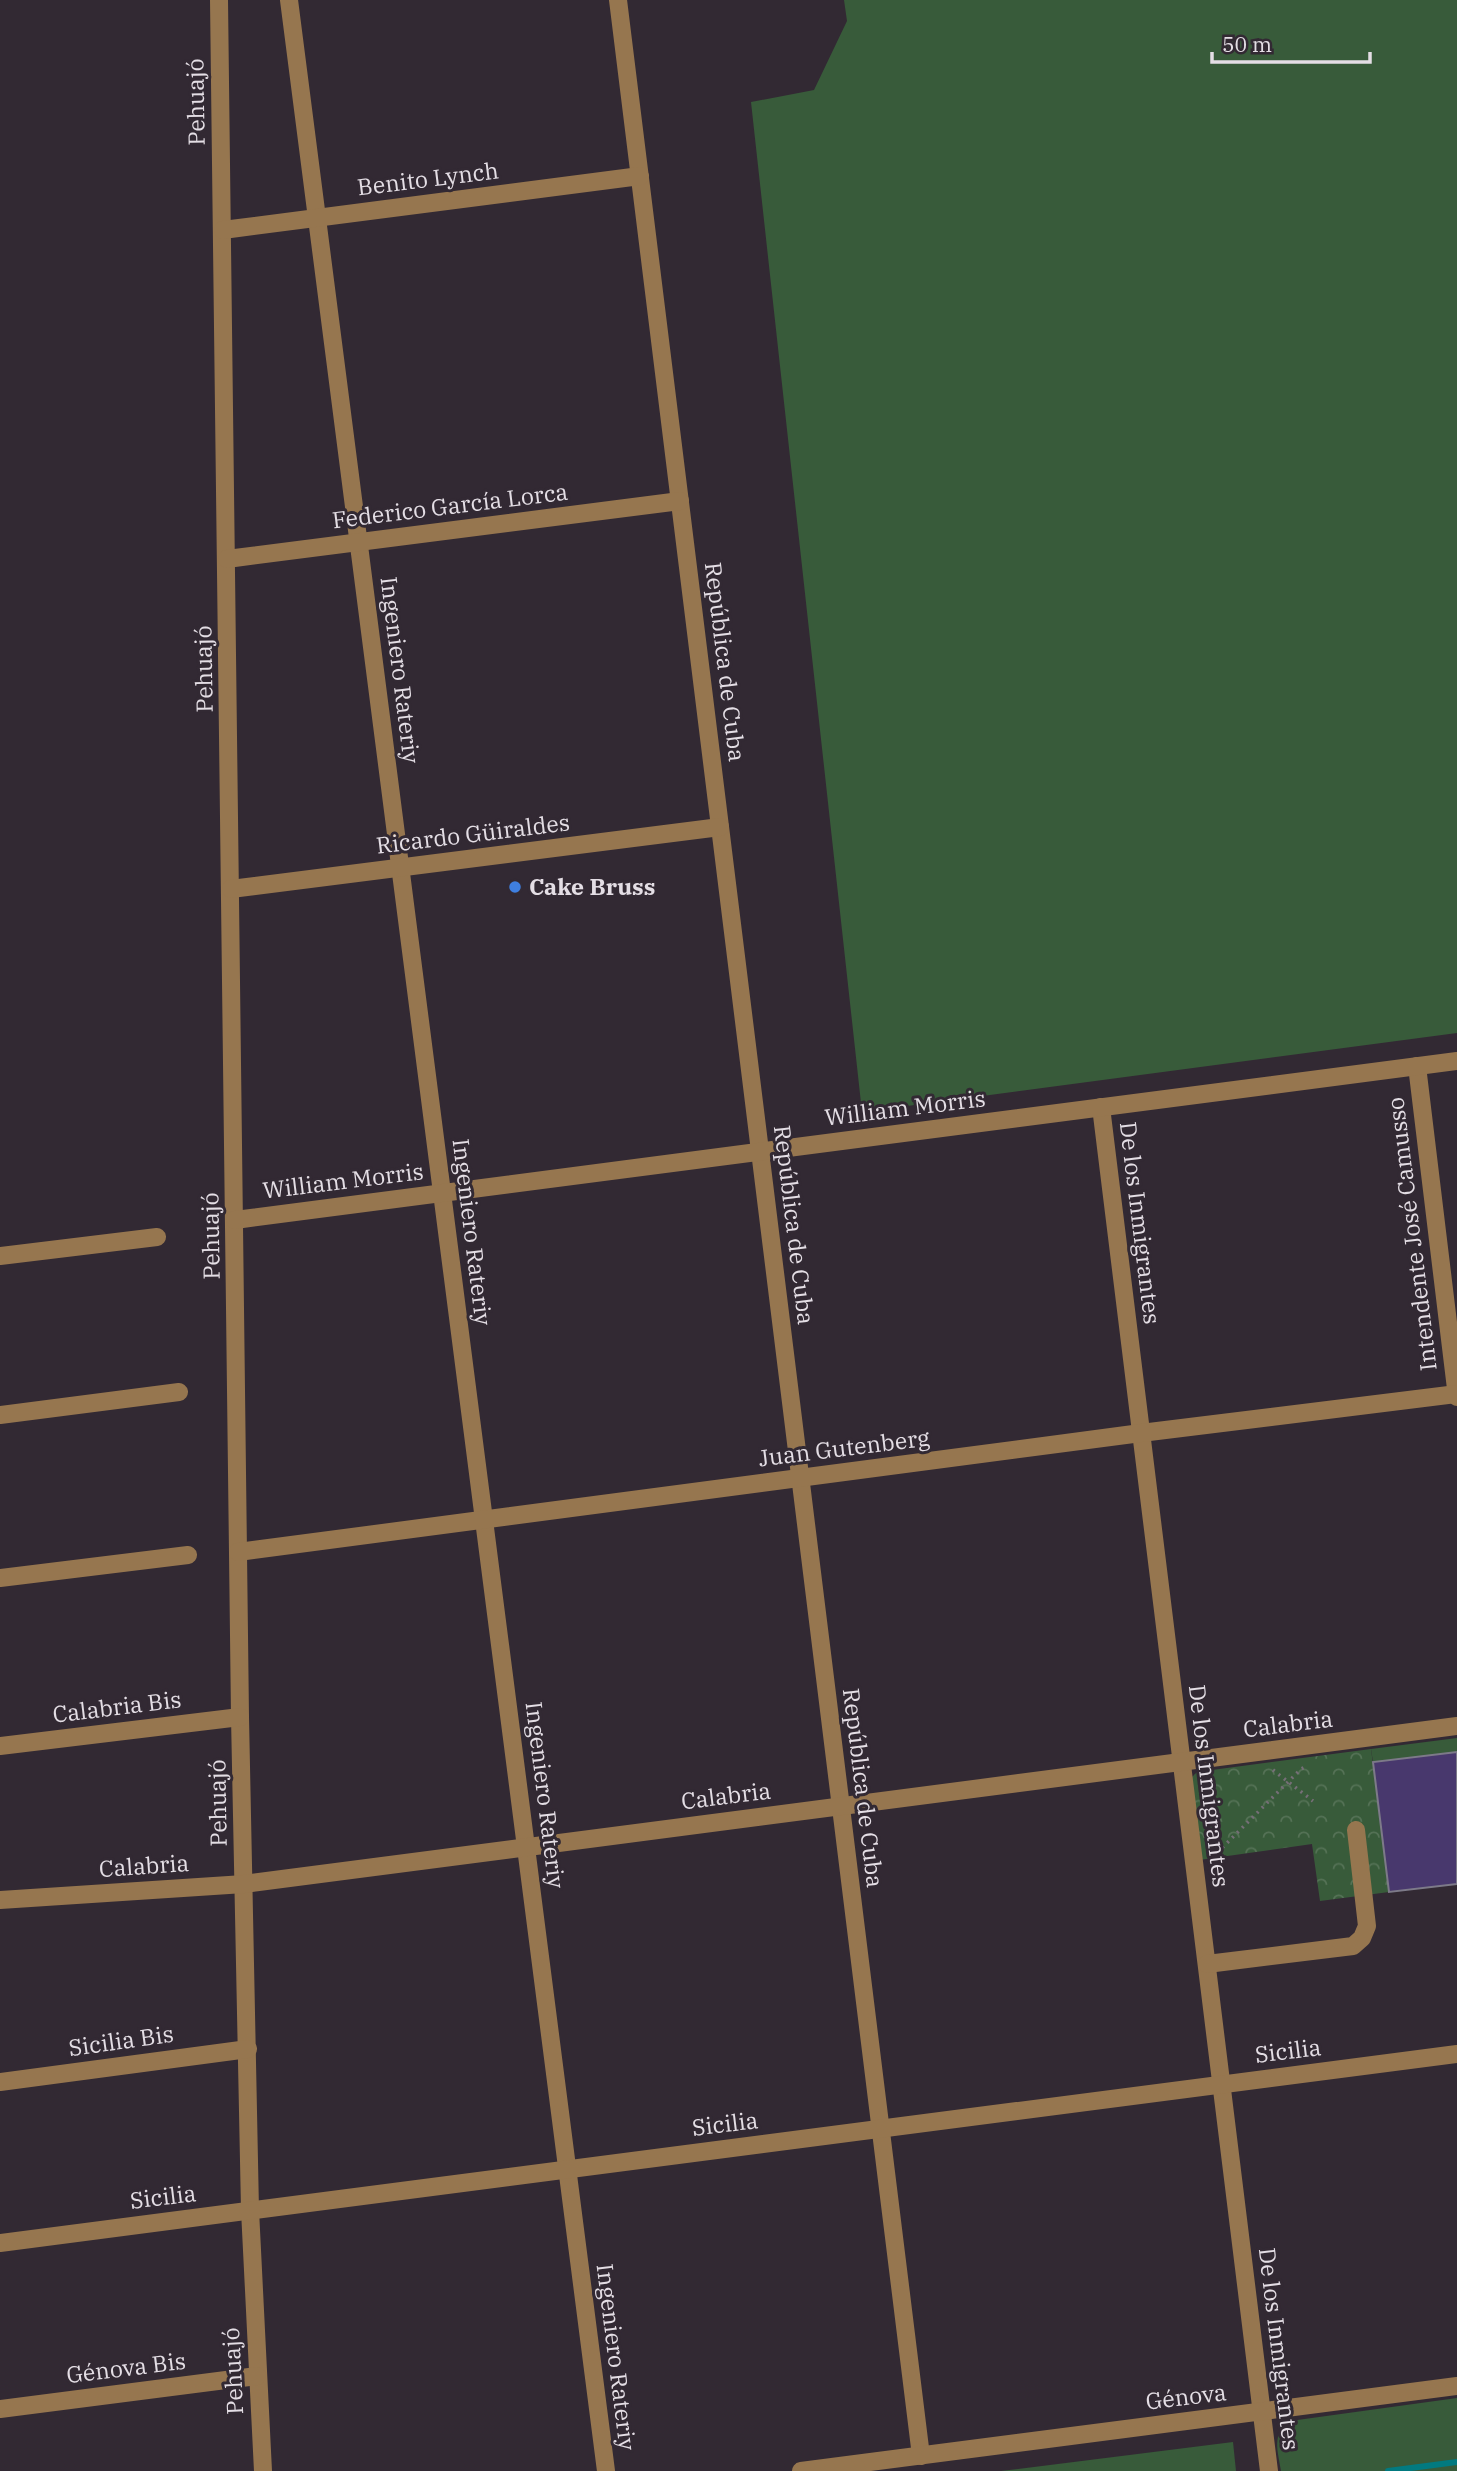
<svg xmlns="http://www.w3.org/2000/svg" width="1457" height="2471" font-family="'IBM Plex Serif',serif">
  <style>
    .green { fill: #385b3a }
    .park { fill: url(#park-crowns) }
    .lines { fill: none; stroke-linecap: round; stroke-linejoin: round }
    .stream { stroke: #027a80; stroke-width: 6 }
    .building { fill: #48386d; stroke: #7d7a89; stroke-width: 2 }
    .path { stroke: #766f77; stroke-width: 3.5; stroke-dasharray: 2 5; stroke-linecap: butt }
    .minor { stroke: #96764f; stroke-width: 18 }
    .shop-dot { fill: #3f7fe0; stroke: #322933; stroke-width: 2.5 }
    .labels { text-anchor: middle; stroke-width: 6; stroke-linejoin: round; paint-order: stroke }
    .street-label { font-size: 23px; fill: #e4dee5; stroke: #322933 }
    .poi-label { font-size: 23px; font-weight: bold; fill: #e4dee5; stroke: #322933; text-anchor: start }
  </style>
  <defs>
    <pattern id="park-crowns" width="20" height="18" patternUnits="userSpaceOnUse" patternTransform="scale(1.75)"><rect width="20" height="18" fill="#385b3a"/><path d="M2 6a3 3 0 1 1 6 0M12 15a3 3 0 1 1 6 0" fill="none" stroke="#557256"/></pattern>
  </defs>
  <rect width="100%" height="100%" fill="#322933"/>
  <!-- green -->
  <g class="green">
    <path d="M844,0H1457V1033L862,1112L751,102L814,90L847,21Z"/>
    <path d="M1457,1738V1752L1373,1762L1371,1749Z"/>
    <path d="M1457,2398V2471H1281C1278,2451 1271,2434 1290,2421Z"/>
    <path d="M1233,2442L1236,2471H1001Z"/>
  </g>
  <!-- park -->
  <path class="park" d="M1371,1749L1389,1892L1320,1901L1312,1844L1199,1860L1191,1778L1197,1772Z"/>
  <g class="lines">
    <!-- stream -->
    <path class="stream" d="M1388,2471L1457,2462"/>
  </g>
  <!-- building -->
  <path class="building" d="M1457,1752V1884L1389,1892L1373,1762Z"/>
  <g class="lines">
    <!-- path -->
    <g class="path">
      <path d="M1273,1770L1313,1801"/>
      <path d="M1215,1858L1214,1856L1301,1769L1308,1766"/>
    </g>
    <!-- minor -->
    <g class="minor">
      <path d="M219,0L240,1717L250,2210L263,2471"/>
      <path d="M289,0L606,2471"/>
      <path d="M618,0L921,2456"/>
      <path d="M223,230L640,176"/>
      <path d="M227,559L680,501"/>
      <path d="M231,889L720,827"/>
      <path d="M1417,1066L1457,1397"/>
      <path d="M1101,1107L1269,2471"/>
      <path d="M235,1220L1457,1061"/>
      <path d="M0,1256L157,1237"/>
      <path d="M0,1415L179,1392"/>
      <path d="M238,1552L1141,1433L1457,1394"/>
      <path d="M0,1578L188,1555"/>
      <path d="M0,1746L240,1717"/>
      <path d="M0,1900L244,1884L1457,1726"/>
      <path d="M1207,1964L1353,1946L1362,1938L1367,1926L1356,1830"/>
      <path d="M0,2082L248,2049"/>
      <path d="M0,2243L1457,2054"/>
      <path d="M0,2409L257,2376"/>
      <path d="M801,2471L1457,2386"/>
    </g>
  </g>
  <!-- markers -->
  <circle class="shop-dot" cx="515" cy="887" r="7"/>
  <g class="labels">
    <!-- street labels -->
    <g class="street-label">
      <text transform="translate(196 102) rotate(-91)" y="8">Pehuajó</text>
      <text transform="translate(428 179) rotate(-7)" y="8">Benito Lynch</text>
      <text transform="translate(450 506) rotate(-7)" y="8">Federico García Lorca</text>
      <text transform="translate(725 662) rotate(83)" y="8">República de Cuba</text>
      <text transform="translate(204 669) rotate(-91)" y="8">Pehuajó</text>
      <text transform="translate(400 670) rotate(83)" y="8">Ingeniero Rateriy</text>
      <text transform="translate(473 834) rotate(-7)" y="8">Ricardo Güiraldes</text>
      <text transform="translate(905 1108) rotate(-7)" y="8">William Morris</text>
      <text transform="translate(343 1181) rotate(-7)" y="8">William Morris</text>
      <text transform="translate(1140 1223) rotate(83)" y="8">De los Inmigrantes</text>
      <text transform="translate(794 1225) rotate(83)" y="8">República de Cuba</text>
      <text transform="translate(472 1232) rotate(83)" y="8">Ingeniero Rateriy</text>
      <text transform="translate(1412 1234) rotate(-97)" y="8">Intendente José Camusso</text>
      <text transform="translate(211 1236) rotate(-91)" y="8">Pehuajó</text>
      <text transform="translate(844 1448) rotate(-7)" y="8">Juan Gutenberg</text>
      <text transform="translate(117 1707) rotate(-7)" y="8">Calabria Bis</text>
      <text transform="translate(1288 1724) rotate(-7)" y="8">Calabria</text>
      <text transform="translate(1209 1786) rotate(83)" y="8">De los Inmigrantes</text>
      <text transform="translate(863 1788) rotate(83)" y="8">República de Cuba</text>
      <text transform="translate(545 1795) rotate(83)" y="8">Ingeniero Rateriy</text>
      <text transform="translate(726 1796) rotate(-7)" y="8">Calabria</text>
      <text transform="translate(218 1803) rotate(-91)" y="8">Pehuajó</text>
      <text transform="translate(144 1866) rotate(-4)" y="8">Calabria</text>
      <text transform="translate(121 2041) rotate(-8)" y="8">Sicilia Bis</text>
      <text transform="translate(1288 2051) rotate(-7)" y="8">Sicilia</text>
      <text transform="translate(725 2124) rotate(-7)" y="8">Sicilia</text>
      <text transform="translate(163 2197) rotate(-7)" y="8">Sicilia</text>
      <text transform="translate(1279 2349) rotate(83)" y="8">De los Inmigrantes</text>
      <text transform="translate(616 2357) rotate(83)" y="8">Ingeniero Rateriy</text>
      <text transform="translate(126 2368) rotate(-7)" y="8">Génova Bis</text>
      <text transform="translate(233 2371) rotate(-93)" y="8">Pehuajó</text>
      <text transform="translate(1186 2397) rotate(-7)" y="8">Génova</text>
    </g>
    <!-- poi labels -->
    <g class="poi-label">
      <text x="529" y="895">Cake Bruss</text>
    </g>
  </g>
  <!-- scale -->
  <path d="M1212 52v10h158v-10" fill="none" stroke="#e4dee5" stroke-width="3.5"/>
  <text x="1222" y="52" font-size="21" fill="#e4dee5" stroke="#322933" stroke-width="5" paint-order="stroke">50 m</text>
</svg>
